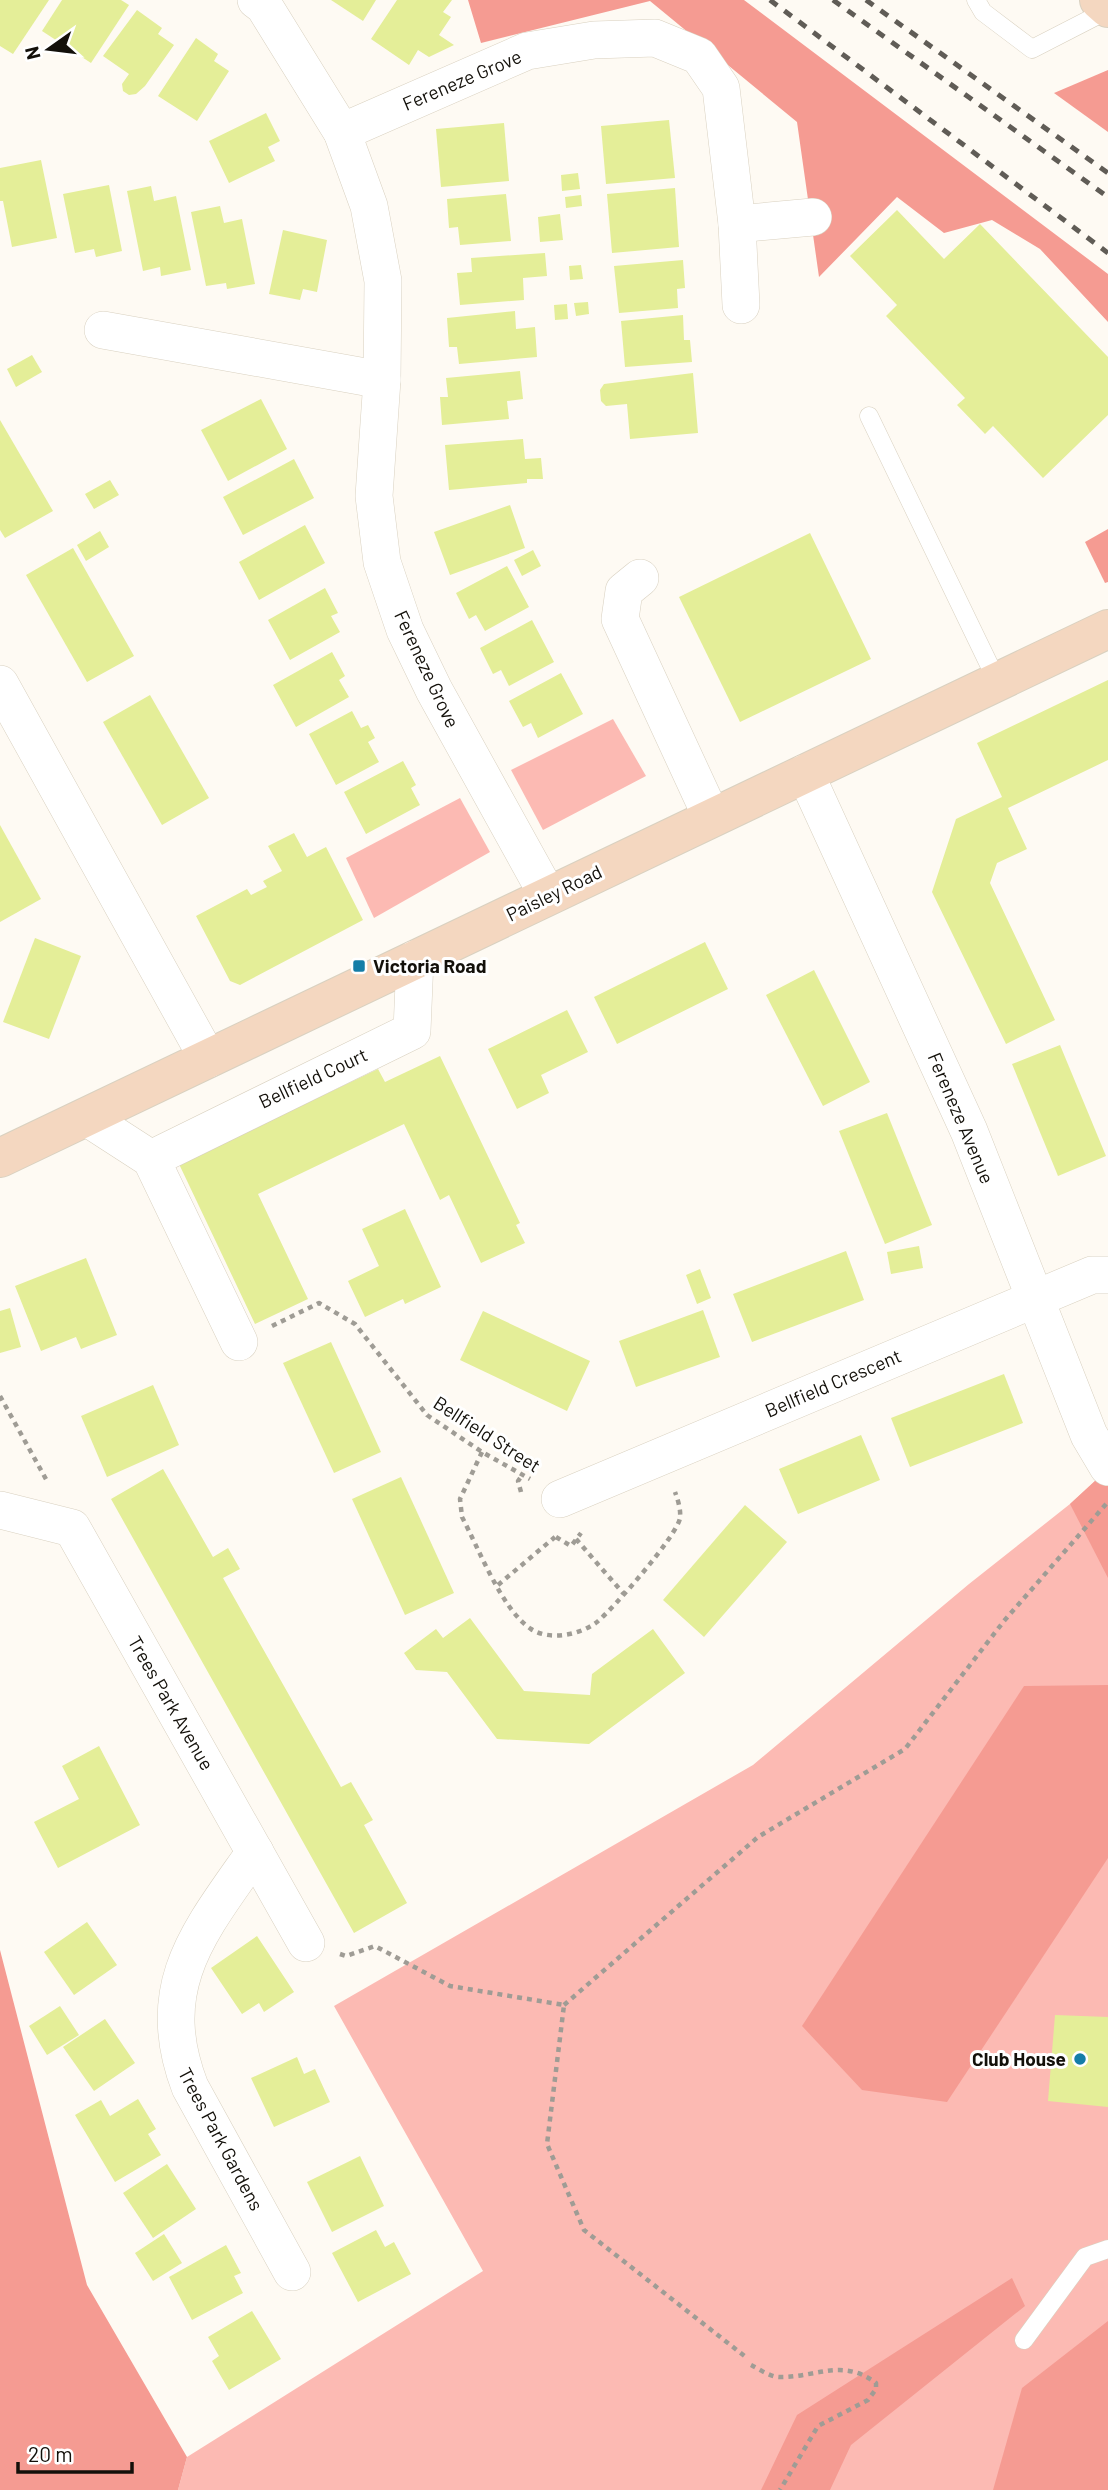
<svg xmlns="http://www.w3.org/2000/svg" width="1108" height="2490" font-family="Barlow,sans-serif">
  <style>
    .green { fill: #fcbab3 }
    .forest { fill: #f59b92 }
    .building { fill: #e4ee98 }
    .lines { fill: none; stroke-linecap: round; stroke-linejoin: round }
    .lane-casing { stroke: #d9d1c0; stroke-width: 19 }
    .street-casing { stroke: #d9d1c0; stroke-width: 38 }
    .secondary-casing { stroke: #d9d1c0; stroke-width: 40 }
    .path { stroke: #9f9c95; stroke-width: 4.5; stroke-dasharray: 5 5; stroke-linecap: butt }
    .lane { stroke: #fff; stroke-width: 18 }
    .street { stroke: #fff; stroke-width: 37 }
    .secondary { stroke: #f4d7c0; stroke-width: 38 }
    .rail { stroke: #605c56; stroke-width: 5; stroke-dasharray: 9 9; stroke-linecap: butt }
    .poi-dot { fill: #147da7; stroke: #fff; stroke-width: 2.5 }
    .labels { text-anchor: middle; stroke-width: 6; stroke-linejoin: round; paint-order: stroke }
    .street-label { font-size: 19px; fill: #13100a; stroke: #fff }
    .poi-label { font-size: 19px; font-weight: bold; fill: #13100a; stroke: #fff; text-anchor: start }
  </style>
  <rect width="100%" height="100%" fill="#fefaf3"/>
  <!-- green -->
  <g class="green">
    <path d="M613,719L646,776L543,830L511,770Z"/>
    <path d="M460,798L490,852L374,918L346,858Z"/>
    <path d="M1108,1469V2490H178L187,2457L483,2271L334,2006L753,1765L969,1584L1070,1504Z"/>
  </g>
  <!-- forest -->
  <g class="forest">
    <path d="M468,0H744L1108,274V322L1040,249L992,220L944,233L897,197L819,277L797,122L650,1L481,43Z"/>
    <path d="M1108,70V132L1054,93Z"/>
    <path d="M1108,529V582L1105,583L1085,542Z"/>
    <path d="M1108,1469V1578L1070,1504Z"/>
    <path d="M1108,1685V1858L947,2102L862,2090L802,2026L1024,1686Z"/>
    <path d="M0,1950L87,2285L187,2457L178,2490H0Z"/>
    <path d="M1012,2278L1025,2306L851,2445L830,2490H761L797,2415Z"/>
    <path d="M1108,2321V2490H993L1022,2388Z"/>
  </g>
  <!-- building -->
  <g class="building">
    <path d="M0,0H49L13,54L0,46Z"/>
    <path d="M62,0H121L129,5L91,63L42,31Z"/>
    <path d="M331,0H376L363,21Z"/>
    <path d="M397,0H452L443,12L451,17L439,35L454,45L429,57L418,50L409,65L371,39Z"/>
    <path d="M137,10L162,28L158,34L174,45L145,86L136,94L129,95L123,91L122,84L129,74L103,56Z"/>
    <path d="M196,38L218,54L214,61L229,71L197,121L158,96Z"/>
    <path d="M266,113L280,141L268,147L275,161L229,183L209,141Z"/>
    <path d="M669,120L675,178L606,184L601,126Z"/>
    <path d="M504,123L509,181L441,187L436,129Z"/>
    <path d="M41,160L57,238L12,247L3,201H0V168Z"/>
    <path d="M578,173L580,189L562,191L561,175Z"/>
    <path d="M109,185L122,251L96,257L94,249L75,253L63,194Z"/>
    <path d="M151,186L154,201L176,196L191,270L161,276L160,267L143,271L127,191Z"/>
    <path d="M675,188L679,247L612,253L607,194Z"/>
    <path d="M506,194L511,241L460,245L458,227L449,228L447,199Z"/>
    <path d="M581,195L582,206L566,208L565,197Z"/>
    <path d="M220,206L224,223L242,219L255,284L227,289L226,283L206,286L191,212Z"/>
    <path d="M897,210L944,259L980,224L1108,357V415L1043,478L993,426L985,434L957,405L965,398L886,316L897,305L850,256Z"/>
    <path d="M560,214L563,240L540,242L538,217Z"/>
    <path d="M283,230L327,240L317,292L303,289L300,300L269,294Z"/>
    <path d="M545,253L547,276L523,278L524,300L460,305L457,273L472,272L471,258Z"/>
    <path d="M683,260L685,288L677,289L678,308L619,313L614,266Z"/>
    <path d="M581,265L583,279L570,280L569,266Z"/>
    <path d="M588,302L589,314L576,316L574,303Z"/>
    <path d="M567,304L568,319L555,320L554,305Z"/>
    <path d="M515,311L516,329L535,327L537,357L459,364L457,347H449L447,318Z"/>
    <path d="M683,315L684,340H690L692,362L625,367L621,321Z"/>
    <path d="M32,355L42,372L16,387L7,369Z"/>
    <path d="M520,371L523,399L507,401L509,419L442,425L440,397H448L446,378Z"/>
    <path d="M693,373L698,433L630,439L627,404L606,406L601,401L600,390L604,384Z"/>
    <path d="M261,399L287,449L228,481L201,430Z"/>
    <path d="M0,420L53,511L5,538L0,530Z"/>
    <path d="M523,439L525,459L541,458L543,479H527V483L449,490L445,445Z"/>
    <path d="M294,459L314,498L243,535L223,497Z"/>
    <path d="M110,480L119,495L94,509L85,494Z"/>
    <path d="M510,505L525,548L450,575L434,532Z"/>
    <path d="M305,525L325,563L259,600L239,562Z"/>
    <path d="M100,531L109,547L86,561L77,545Z"/>
    <path d="M810,533L871,659L740,722L679,597Z"/>
    <path d="M73,548L134,656L87,682L26,575Z"/>
    <path d="M533,550L541,566L522,576L514,560Z"/>
    <path d="M507,566L529,607L485,631L476,615L469,619L456,593Z"/>
    <path d="M325,588L338,613L331,616L340,632L290,660L268,620Z"/>
    <path d="M532,620L554,662L509,686L501,670L493,674L480,648Z"/>
    <path d="M332,652L345,676L339,680L349,697L296,727L273,685Z"/>
    <path d="M561,673L583,714L538,738L531,723L523,727L509,701Z"/>
    <path d="M1108,680V760L1008,808L1027,849L997,863L990,883L1055,1020L1006,1044L932,892L956,819L1002,797L977,743Z"/>
    <path d="M150,695L209,798L162,825L103,722Z"/>
    <path d="M352,711L361,728L368,725L375,738L368,742L379,762L336,785L309,734Z"/>
    <path d="M403,761L416,785L411,788L420,805L366,834L344,792Z"/>
    <path d="M0,825L41,899L0,922Z"/>
    <path d="M294,833L307,857L326,847L363,920L240,985L230,981L196,916L247,889L251,895L267,887L263,881L282,871L268,846Z"/>
    <path d="M35,938L81,956L49,1039L3,1022Z"/>
    <path d="M705,942L728,989L617,1044L594,997Z"/>
    <path d="M814,970L870,1082L823,1106L766,995Z"/>
    <path d="M567,1010L588,1052L541,1075L549,1093L517,1109L488,1049Z"/>
    <path d="M1060,1045L1106,1156L1058,1176L1012,1064Z"/>
    <path d="M440,1056L520,1223L516,1225L525,1243L481,1263L449,1195L440,1200L404,1124L258,1194L308,1299L255,1324L179,1164L378,1069L385,1082Z"/>
    <path d="M887,1113L932,1225L885,1244L839,1131Z"/>
    <path d="M405,1209L441,1287L405,1304L403,1299L365,1317L348,1281L379,1266L362,1229Z"/>
    <path d="M919,1246L923,1268L891,1274L887,1252Z"/>
    <path d="M846,1251L864,1300L752,1342L733,1294Z"/>
    <path d="M86,1258L117,1335L81,1349L76,1337L41,1351L15,1286Z"/>
    <path d="M700,1269L711,1298L697,1304L686,1275Z"/>
    <path d="M10,1308L21,1347L0,1353V1311Z"/>
    <path d="M703,1310L720,1357L636,1387L619,1341Z"/>
    <path d="M483,1311L590,1361L567,1411L460,1360Z"/>
    <path d="M331,1342L381,1452L334,1473L283,1363Z"/>
    <path d="M1004,1374L1023,1423L910,1467L891,1418Z"/>
    <path d="M153,1385L179,1445L107,1477L81,1416Z"/>
    <path d="M861,1435L880,1480L798,1514L779,1469Z"/>
    <path d="M163,1469L213,1557L228,1548L240,1569L223,1578L341,1787L351,1782L373,1820L364,1825L407,1903L354,1933L111,1499Z"/>
    <path d="M401,1477L454,1593L405,1615L352,1499Z"/>
    <path d="M745,1505L787,1542L704,1637L663,1600Z"/>
    <path d="M470,1618L524,1691L590,1695L592,1674L653,1629L685,1673L589,1744L497,1739L447,1672L416,1670L404,1653L436,1629L443,1638Z"/>
    <path d="M99,1746L140,1825L58,1868L34,1822L79,1799L62,1766Z"/>
    <path d="M87,1922L117,1965L74,1995L44,1952Z"/>
    <path d="M257,1936L294,1992L264,2012L259,2003L242,2014L211,1968Z"/>
    <path d="M60,2006L79,2035L47,2055L29,2026Z"/>
    <path d="M1055,2015L1108,2017V2107L1048,2101Z"/>
    <path d="M105,2019L135,2063L94,2091L63,2047Z"/>
    <path d="M297,2057L304,2074L315,2069L330,2102L274,2127L251,2078Z"/>
    <path d="M138,2099L156,2129L148,2134L161,2155L115,2182L75,2115L101,2100L110,2116Z"/>
    <path d="M360,2156L384,2206L332,2232L307,2182Z"/>
    <path d="M167,2164L196,2209L153,2238L123,2193Z"/>
    <path d="M376,2230L385,2247L394,2242L411,2274L358,2302L332,2253Z"/>
    <path d="M164,2234L182,2263L153,2281L135,2253Z"/>
    <path d="M226,2245L241,2273L234,2276L243,2293L192,2320L169,2277Z"/>
    <path d="M252,2311L281,2359L229,2390L212,2361L219,2356L208,2337Z"/>
  </g>
  <g class="lines">
    <!-- lane casing -->
    <g class="lane-casing">
      <g id="lane">
        <path d="M976,0L983,12L1032,49L1108,10"/>
        <path d="M869,416L997,681"/>
        <path d="M1024,2340L1085,2257L1108,2249"/>
      </g>
    </g>
    <!-- street casing -->
    <g class="street-casing">
      <g id="street">
        <path d="M256,0L264,6L342,132L369,206L383,281L382,380L374,496L382,562L405,630L434,690L548,896"/>
        <path d="M342,132L527,51L594,40L655,38L699,56L721,88L737,224L741,305"/>
        <path d="M737,224L813,217"/>
        <path d="M103,330L382,380"/>
        <path d="M640,578L624,591L620,619L712,818"/>
        <path d="M0,684L208,1059"/>
        <path d="M805,773L969,1131L1089,1435L1108,1467"/>
        <path d="M86,1117L151,1159L239,1342"/>
        <path d="M151,1159L412,1031L415,959"/>
        <path d="M560,1499L1092,1275H1108"/>
        <path d="M0,1510L72,1528L306,1943"/>
        <path d="M255,1852C200,1931 151,1986 190,2087L292,2272"/>
      </g>
    </g>
    <!-- secondary casing -->
    <g class="secondary-casing">
      <g id="secondary">
        <path d="M1099,0L1108,8"/>
        <path d="M0,1158L1108,629"/>
      </g>
    </g>
    <!-- path -->
    <g class="path">
      <path d="M272,1326L319,1303L355,1324L427,1415L482,1452L530,1479"/>
      <path d="M0,1396L47,1481"/>
      <path d="M482,1452L460,1499L462,1517C479,1549 502,1610 531,1629C549,1641 580,1635 597,1622C613,1609 677,1536 680,1518C681,1510 678,1500 675,1492"/>
      <path d="M521,1492L518,1481L523,1474"/>
      <path d="M556,1537L571,1546L581,1533"/>
      <path d="M576,1539L623,1593"/>
      <path d="M498,1585L555,1537"/>
      <path d="M340,1954L346,1956L375,1946L450,1986L564,2005L547,2144L584,2230L747,2358"/>
      <path d="M564,2005L758,1837L905,1749L1004,1621L1107,1503"/>
      <path d="M751,2365C759,2369 772,2378 781,2377C817,2377 843,2358 876,2383V2389L868,2400L818,2426L780,2490"/>
    </g>
    <!-- lane -->
    <use href="#lane" class="lane"/>
    <!-- street -->
    <use href="#street" class="street"/>
    <!-- secondary -->
    <use href="#secondary" class="secondary"/>
    <!-- rail -->
    <g class="rail">
      <path d="M770,0L1108,253"/>
      <path d="M833,0L1108,197"/>
      <path d="M866,0L1108,173"/>
    </g>
  </g>
  <!-- markers -->
  <g class="poi-dot">
    <rect x="352" y="959" width="14" height="14" rx="3.5"/>
    <circle cx="1080" cy="2059" r="7"/>
  </g>
  <g class="labels">
    <!-- street labels -->
    <g class="street-label">
      <text transform="translate(462 80) rotate(-23)" y="7">Fereneze Grove</text>
      <text transform="translate(427 669) rotate(65)" y="7">Fereneze Grove</text>
      <text transform="translate(554 893) rotate(-26)" y="7">Paisley Road</text>
      <text transform="translate(313 1078) rotate(-25)" y="7">Bellfield Court</text>
      <text transform="translate(961 1118) rotate(67)" y="7">Fereneze Avenue</text>
      <text transform="translate(833 1383) rotate(-23)" y="7">Bellfield Crescent</text>
      <text transform="translate(487 1434) rotate(33)" y="7">Bellfield Street</text>
      <text transform="translate(171 1703) rotate(60)" y="7">Trees Park Avenue</text>
      <text transform="translate(221 2139) rotate(62)" y="7">Trees Park Gardens</text>
    </g>
    <!-- poi labels -->
    <g class="poi-label">
      <text x="373" y="973">Victoria Road</text>
      <text x="1066" y="2066" text-anchor="end">Club House</text>
    </g>
  </g>
  <!-- north arrow -->
  <g transform="translate(49 49) rotate(256)" stroke="#ffffff" stroke-width="5" paint-order="stroke">
  <path d="M0-5L12 26L0 18L-12 26Z" fill="#13100a"/>
  <text y="-10" font-size="19" font-weight="bold" text-anchor="middle" fill="#13100a">N</text>
  </g>
  <!-- scale -->
  <path d="M18 2462v10h114v-10" fill="none" stroke="#13100a" stroke-width="3.5"/>
  <text x="28" y="2462" font-size="21" fill="#13100a" stroke="#ffffff" stroke-width="5" paint-order="stroke">20 m</text>
</svg>
